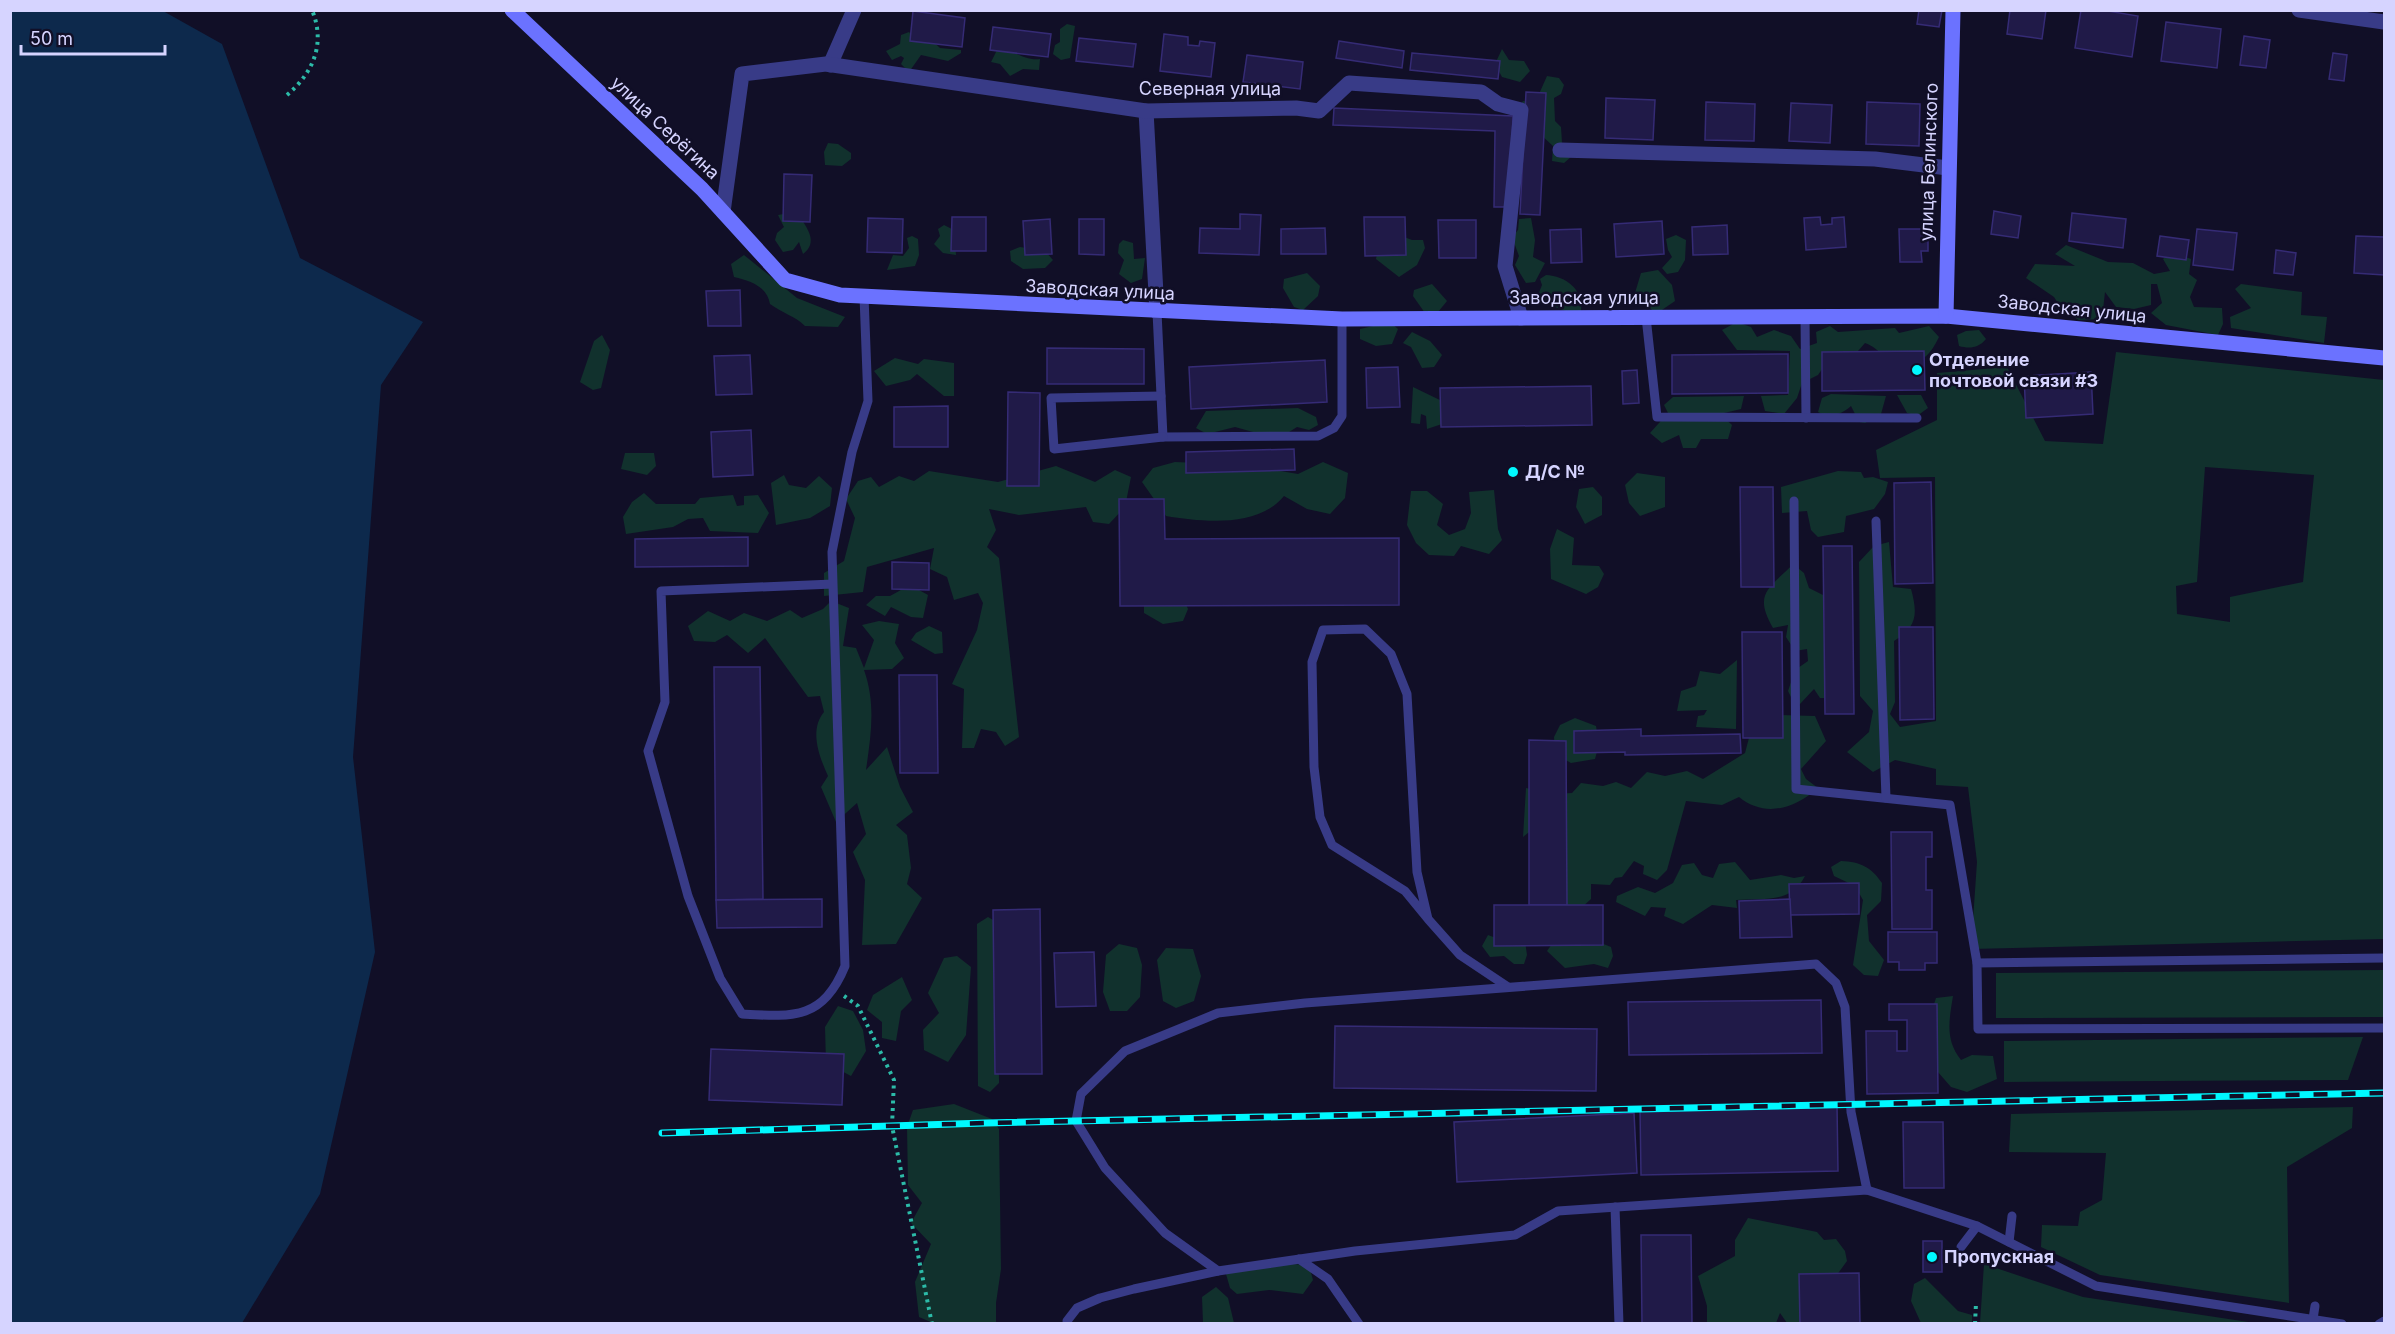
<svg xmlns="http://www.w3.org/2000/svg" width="2395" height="1334" font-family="Inter,sans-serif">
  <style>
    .green { fill: #11312d; fill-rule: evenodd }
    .water { fill: #0d294c }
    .building { fill: #201a48; stroke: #352b75; stroke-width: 1.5 }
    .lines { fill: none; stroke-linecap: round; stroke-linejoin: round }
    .path { stroke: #2cbba8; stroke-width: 4; stroke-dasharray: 3 4.5; stroke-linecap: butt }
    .lane { stroke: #383b87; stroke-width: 9 }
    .street { stroke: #383b87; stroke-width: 15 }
    .secondary { stroke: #6b72ff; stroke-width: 15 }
    .rail-casing { stroke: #00f8ff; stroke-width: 7 }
    .rail { stroke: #110f27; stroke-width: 4.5; stroke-dasharray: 14; stroke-linecap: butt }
    .poi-dot { fill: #00f8ff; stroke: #110f27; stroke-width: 2 }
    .labels { text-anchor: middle; stroke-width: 5; stroke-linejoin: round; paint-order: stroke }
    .street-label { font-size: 18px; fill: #d6d4ff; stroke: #110f27 }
    .poi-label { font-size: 18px; font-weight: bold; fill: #d6d4ff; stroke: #110f27; text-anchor: start }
  </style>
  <rect width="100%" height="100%" fill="#110f27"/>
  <!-- green -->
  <g class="green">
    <path d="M1067,24L1075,26L1070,58L1061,60L1053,54L1055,45L1060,42V29Z"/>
    <path d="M909,32L915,39L929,38L940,48L961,50V53L948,61L921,55L909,72L901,64L904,58L901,56L892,60L886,51L900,44L901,35Z"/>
    <path d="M998,48C1014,50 1024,61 1040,59L1039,70L1023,69L1010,76L1000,64L991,62Z"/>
    <path d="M1502,49L1509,60L1524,61L1530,71L1520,82L1502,77L1495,64Z"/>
    <path d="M1547,76L1559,78L1564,85L1561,94L1554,98L1555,121L1561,127L1562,143L1571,157L1564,163L1552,161L1553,146L1516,112L1523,101L1535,103Z"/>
    <path d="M828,143L838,144L851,153V159L842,166L825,165L824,152Z"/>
    <path d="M789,213L798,214C807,228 819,242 803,254L799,242L793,250L783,252L775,240L777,233L784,227L778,215Z"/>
    <path d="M1531,218L1535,240L1533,257L1545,263L1535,282L1526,283L1515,265L1519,256L1512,237L1518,230L1519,219Z"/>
    <path d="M944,225L954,230L956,255L943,253L934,244L940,236L938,229Z"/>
    <path d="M1399,235L1412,240H1423L1425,248L1417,265L1399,277L1376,259L1378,248Z"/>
    <path d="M1676,235L1686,240L1685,260L1678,272L1667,274L1662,268L1672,257L1668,250L1666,239Z"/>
    <path d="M912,236L918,239L919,255L915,266L887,270L893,255L903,256L909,248L907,238Z"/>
    <path d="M1123,240L1133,243L1134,259L1145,258L1142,279L1131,283L1119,274L1124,260L1118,253L1119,244Z"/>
    <path d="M2066,245L2108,262L2133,263L2154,274L2170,271L2163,259L2171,252L2191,259L2189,274L2197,280L2190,297L2194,307L2222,308L2223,324L2218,335L2166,325L2151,313L2162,303L2157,284H2151V305L2134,309L2116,307L2105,292L2102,319L2079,320L2063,311L2054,297L2026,278L2035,264L2075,266L2055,254Z"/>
    <path d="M1020,247L1045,251L1053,260L1045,268L1023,269L1011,261L1010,251Z"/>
    <path d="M744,255L797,298L845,317L838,327L805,326C795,316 782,313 770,304C767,286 750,281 734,277L731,264Z"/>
    <path d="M1658,270L1672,285L1675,301L1656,314L1635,293L1641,273Z"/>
    <path d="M1307,273L1320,286L1318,296L1303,310L1294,307L1283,288L1284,279Z"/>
    <path d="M1546,275C1565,276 1584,289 1581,311H1566L1541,302L1538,295L1542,285L1540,279Z"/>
    <path d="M1432,284L1447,301L1438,312L1425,313L1413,296L1414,290Z"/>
    <path d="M2241,284L2302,292L2301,315L2327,317L2324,343L2231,328L2230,317L2251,308L2235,289Z"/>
    <path d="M1390,322L1398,329L1392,344L1376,346L1360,339V329Z"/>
    <path d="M1737,322L1751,327L1757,337L1774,330L1791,336L1800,349L1817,343L1816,332L1830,326L1838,332L1895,328L1899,333L1929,326L1939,337C1926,364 1914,368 1885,355C1878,352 1874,346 1865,343L1851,359H1829L1818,375L1802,383L1797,398L1784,414L1765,411L1761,396L1788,395L1790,351L1737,350L1722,330Z"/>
    <path d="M1979,330L1986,339C1979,348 1969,349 1959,346L1957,335L1966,331Z"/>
    <path d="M1412,332L1430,341L1442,355L1434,367L1422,368L1411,347L1403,343Z"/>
    <path d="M602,335L610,350L601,388L593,390L580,382L594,341Z"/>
    <path d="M2116,352L2384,380V939L1971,949L1977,862L1968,787L1936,785V769L1895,760L1873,772L1847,752L1869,732L1873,711L1860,696L1859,562L1874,546L1889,542L1893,587L1911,589C1918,614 1917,627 1894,641L1895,702L1890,714L1900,727L1936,721L1935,477L1880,478L1876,450L1937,420V373L2007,367L2045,441L2103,444ZM2205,467L2314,475L2303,582L2230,597V622L2177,614L2176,586L2197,582Z"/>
    <path d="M895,358L918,364L924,359L954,363V396H944L917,374L910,380L886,386L874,371Z"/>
    <path d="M1413,387L1444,402L1445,423L1427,429L1426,416L1421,414L1420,424L1411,423Z"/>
    <path d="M1831,394L1886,396L1881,414L1865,423L1859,422L1851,406C1842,414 1830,419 1818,412L1822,398Z"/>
    <path d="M1897,395H1921L1928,408L1917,416L1907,413Z"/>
    <path d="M1744,396L1741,409L1720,414L1732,425L1728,439H1701L1696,448H1683L1679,435L1662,443L1650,433L1668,413L1664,405L1673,397Z"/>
    <path d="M1298,408L1316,417L1318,425L1309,430L1297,427L1278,439L1235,427L1207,434L1196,428L1206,411Z"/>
    <path d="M625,453H654L656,466L647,475L621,469Z"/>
    <path d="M1175,462L1245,465L1298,474L1323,462L1348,473L1345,498L1330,514L1307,509L1284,496C1258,528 1203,522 1166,516L1142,482L1153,468Z"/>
    <path d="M1056,466L1095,482L1115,470L1131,477L1125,507L1109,524L1093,522L1086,507L1019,515L989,509L996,530L987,547L999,558L1019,737L1005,746L996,732L981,729L974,748H962L964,689L952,684L977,630L983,603L978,593L954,600L947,577L930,569L934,548L867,567L863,592L824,596V573L844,561L855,518L846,499L858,481L871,477L879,487L899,476L914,481L929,471L998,482Z"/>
    <path d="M1838,471L1861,472L1864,478L1873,477L1888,482L1885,494L1874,509L1846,516L1844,532L1818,537L1811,530L1807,511L1782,513L1781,487Z"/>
    <path d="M1637,473L1665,477V507L1640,516L1629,503L1625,485Z"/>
    <path d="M784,475L789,485L806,488L819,476L832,488L830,506L810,518L776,525L771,483Z"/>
    <path d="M1593,487L1602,497V515L1585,524L1576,507L1579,489Z"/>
    <path d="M1494,490L1498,529L1502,540L1489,554L1461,546L1454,556L1429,555L1416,543L1407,525L1411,491H1427L1443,504L1437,525L1449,535L1465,529L1471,513L1469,492Z"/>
    <path d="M644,493L656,504H695L700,498L733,495L737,506L744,505V496L758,495L769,513L758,533L710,531L703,518L688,519L673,527L626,534L623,517L632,502Z"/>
    <path d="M1557,529L1574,538L1572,565L1599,566L1604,574L1598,587L1586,594L1551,579L1550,549Z"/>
    <path d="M1793,564L1804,573L1809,588L1829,598L1832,698H1820L1814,689L1800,704L1794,703L1788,691L1795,670L1808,661L1807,649L1795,651L1786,637L1788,625L1773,628C1753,593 1769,589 1793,564Z"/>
    <path d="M910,585L928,595L923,618L911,617L891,607L885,616L866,605L876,596H890Z"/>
    <path d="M1181,594L1188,609L1183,621L1163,624L1144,613V596Z"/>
    <path d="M831,601L849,608L843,646L856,648L864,668L874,640L862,625L879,621L899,624L895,643L904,658L892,669L864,670C876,704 871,735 866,770L887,747L900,787L913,812L896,825L907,835L911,868L907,884L922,898L896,944L862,945L865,880L853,852L866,834L857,803L836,822L821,787L828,776C819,756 809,730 824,712L820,696L808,697L765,638L748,653L727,635L715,642L694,641L688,626L708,611L730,621L744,613L767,621L790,610L802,618L823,609Z"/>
    <path d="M929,626L942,632L943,653L935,654L911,640L916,633Z"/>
    <path d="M1737,660L1736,729L1696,727L1698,716L1704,715L1707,710L1677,711L1681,691L1696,686L1700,671L1720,674Z"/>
    <path d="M1779,715L1815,716L1826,741L1801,769L1806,779L1818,788C1794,809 1765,818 1739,797L1722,805L1686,801L1667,870L1657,880L1643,874L1644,866L1634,861L1622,877L1615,878L1610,885L1591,884V899L1579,910H1564L1545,819L1523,837L1526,788L1552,794L1572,793L1581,783L1603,786L1616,782L1631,788L1647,772L1665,776L1687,771L1703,779L1745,753L1750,734Z"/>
    <path d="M1575,718L1596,726L1599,744L1595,759L1571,763L1555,754L1554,737L1560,725Z"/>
    <path d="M1841,861C1861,862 1871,867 1882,883L1881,901L1867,915L1869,941L1884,960L1878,976L1864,975L1853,965L1863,900L1855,886L1834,876L1831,867Z"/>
    <path d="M1735,862L1750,880L1781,875L1794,878L1805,876C1791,904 1764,898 1736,900L1737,908L1712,905L1683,924L1664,916L1666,908L1651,907L1645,916L1616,902L1617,896L1638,887L1655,893L1673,883L1682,865L1694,863L1702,875L1713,878L1719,864Z"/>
    <path d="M988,917L998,923L999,1083L990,1092L978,1086L977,924Z"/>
    <path d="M1488,935L1504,941H1525L1527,955L1524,964H1514L1504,956L1490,957L1482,946Z"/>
    <path d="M1554,941H1596L1611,947L1613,956L1608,968L1594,964L1565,968L1547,951Z"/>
    <path d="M1119,944L1137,948L1142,965L1140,997L1127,1011H1110L1103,992L1106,955Z"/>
    <path d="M1166,948L1193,949L1201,976L1194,1001L1176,1008L1163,1001L1157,960Z"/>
    <path d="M957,956L971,967L966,1035L948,1062L924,1050L923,1030L939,1013L928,993L944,958Z"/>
    <path d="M2384,970V1017L1996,1018V973Z"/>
    <path d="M902,977L912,1000L901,1011L896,1041L882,1038V1022L867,1010L873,995Z"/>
    <path d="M1953,996C1949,1021 1945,1040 1961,1060L1972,1055L1993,1056L1997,1079L1967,1092L1951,1087L1931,1064L1930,1016L1936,998Z"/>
    <path d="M838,1006L853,1011L863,1030L866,1051L851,1076L826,1063L825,1027Z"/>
    <path d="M2363,1037L2348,1080L2004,1082V1041Z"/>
    <path d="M954,1104L992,1119L999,1129L1001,1269L996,1303V1323H933L919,1317L915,1282L931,1244L911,1223L922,1203L908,1185L907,1127L913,1110Z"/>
    <path d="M2353,1107L2352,1128L2287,1167L2289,1303L2100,1275L2041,1247L2042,1225L2078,1226L2080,1212L2102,1200L2106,1153L2009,1152L2011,1114Z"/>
    <path d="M1748,1218L1817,1232L1824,1240L1836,1239L1845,1251L1847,1261L1802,1323H1787L1780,1313L1776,1323H1707V1306L1698,1276L1735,1256V1240Z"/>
    <path d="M1275,1263L1309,1265L1313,1280L1303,1294L1269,1290L1237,1294L1230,1288L1226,1274Z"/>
    <path d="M1984,1264L2083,1297L2255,1323H1980Z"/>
    <path d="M1925,1278L1958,1311L1972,1315V1323H1921L1911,1301L1914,1284Z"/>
    <path d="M1216,1287L1228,1298L1234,1323H1203L1202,1297Z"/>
  </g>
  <!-- water -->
  <path class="water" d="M10,11H163L222,44L300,258L423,322L381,385L353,757L375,952L320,1194L242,1323H11Z"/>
  <!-- building -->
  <g class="building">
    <path d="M1919,10H1942L1939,27L1917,24Z"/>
    <path d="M2010,10H2046L2042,39L2007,34Z"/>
    <path d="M2081,10H2102L2138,16L2132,57L2075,48Z"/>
    <path d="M913,11L965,18L962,47L910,41Z"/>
    <path d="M2166,22L2221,29L2217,68L2161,61Z"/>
    <path d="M993,27L1051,34L1048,57L990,50Z"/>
    <path d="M1164,34L1188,37V45L1199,46L1200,41L1215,43L1211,77L1160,71Z"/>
    <path d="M2244,36L2270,40L2266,68L2240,65Z"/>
    <path d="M1079,38L1136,44L1133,67L1076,61Z"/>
    <path d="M1339,41L1404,51L1402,68L1336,58Z"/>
    <path d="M1412,53L1500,61L1498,79L1410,70Z"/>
    <path d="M2333,53L2347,55L2344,81L2329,79Z"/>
    <path d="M1247,55L1303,62L1300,89L1243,82Z"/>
    <path d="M1526,92L1546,93L1540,215L1520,214Z"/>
    <path d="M1606,98L1655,100L1653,140L1605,138Z"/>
    <path d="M1706,102L1755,104L1754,141L1705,140Z"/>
    <path d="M1867,102L1920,104L1919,146L1866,144Z"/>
    <path d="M1791,103L1832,105L1830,143L1789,141Z"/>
    <path d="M1334,108L1513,116L1509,207H1494L1495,131L1333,125Z"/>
    <path d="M784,174L812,175L810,222L783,221Z"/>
    <path d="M1994,211L2021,216L2018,238L1991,234Z"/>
    <path d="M2072,213L2126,219L2123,248L2069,241Z"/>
    <path d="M1240,214L1261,215L1259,255L1199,253L1200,228L1240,229Z"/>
    <path d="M952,217H986V251H951Z"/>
    <path d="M1364,217H1405L1406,255L1365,256Z"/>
    <path d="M1820,217L1821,225L1832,224V218L1844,217L1846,247L1806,250L1804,218Z"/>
    <path d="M868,218L903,219L902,253L867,252Z"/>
    <path d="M1050,219L1052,254L1025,255L1023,221Z"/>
    <path d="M1079,219H1104V255L1079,254Z"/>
    <path d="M1438,220H1476V258H1439Z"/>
    <path d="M1662,221L1664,254L1616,257L1614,224Z"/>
    <path d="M1727,225L1728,254L1693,255L1692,227Z"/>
    <path d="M1325,228L1326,254H1281V229Z"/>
    <path d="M1581,229L1582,262L1551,263L1550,230Z"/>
    <path d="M1899,229H1923V241H1928V251H1921L1922,262H1900Z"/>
    <path d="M2197,229L2237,233L2233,270L2193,265Z"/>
    <path d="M2160,236L2189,240L2186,260L2157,256Z"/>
    <path d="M2356,236L2384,237V275L2354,273Z"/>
    <path d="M2276,250L2296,253L2293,275L2274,273Z"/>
    <path d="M740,290L741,326H708L706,291Z"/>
    <path d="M1047,348L1144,349V384H1047Z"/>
    <path d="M1924,351L1925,390L1822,391V352Z"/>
    <path d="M1788,354V393L1672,394V355Z"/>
    <path d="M750,355L752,394L716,395L714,356Z"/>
    <path d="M1325,360L1327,402L1191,409L1189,367Z"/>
    <path d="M1398,367L1400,407L1367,408L1366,368Z"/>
    <path d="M1637,370L1639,403L1623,404L1622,371Z"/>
    <path d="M2091,372L2093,414L2026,418L2024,376Z"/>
    <path d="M1591,386L1592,425L1441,427L1440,388Z"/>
    <path d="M1008,392L1040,393L1039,486H1007Z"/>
    <path d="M948,406V447H894V407Z"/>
    <path d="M751,430L753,475L713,477L711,432Z"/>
    <path d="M1294,449L1295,470L1186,473V452Z"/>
    <path d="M1931,482L1933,583L1895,584L1894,483Z"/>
    <path d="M1740,487H1773L1774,587H1741Z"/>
    <path d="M1119,499H1164L1165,539L1399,538V605L1120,606Z"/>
    <path d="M748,537V566L635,567V539Z"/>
    <path d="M1823,546H1852L1854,714H1825Z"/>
    <path d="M892,562L929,563V590L892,589Z"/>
    <path d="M1899,627H1933L1934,719L1900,720Z"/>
    <path d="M1742,632H1782L1783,738H1743Z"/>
    <path d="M714,667H760L763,899L716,900Z"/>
    <path d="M899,675H937L938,773H900Z"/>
    <path d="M1641,729V736L1740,734L1741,753L1625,755V752L1574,753V731Z"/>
    <path d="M1529,740L1566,741L1567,905H1529Z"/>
    <path d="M1891,832H1932V857H1926V890H1932V929H1892Z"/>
    <path d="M1859,883V914L1790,915L1789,884Z"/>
    <path d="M822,899V927L717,928L716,900Z"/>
    <path d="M1790,899L1792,937L1740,938L1739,901Z"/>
    <path d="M1494,905H1603V945L1494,946Z"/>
    <path d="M1040,909L1042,1074H995L993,910Z"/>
    <path d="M1888,932H1937V963H1925V970H1899V962H1888Z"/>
    <path d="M1094,952L1096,1006L1056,1007L1054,953Z"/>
    <path d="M1821,1000L1822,1053L1629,1055L1628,1002Z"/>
    <path d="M1889,1004H1937L1938,1093L1867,1094L1866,1031H1897V1051H1907V1020H1889Z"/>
    <path d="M1335,1026L1597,1029L1596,1091L1334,1088Z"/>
    <path d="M711,1049L844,1054L842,1105L709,1100Z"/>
    <path d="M1837,1105L1838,1171L1641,1175L1640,1109Z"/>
    <path d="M1634,1113L1637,1173L1457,1182L1454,1122Z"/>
    <path d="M1903,1122H1943L1944,1188H1904Z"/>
    <path d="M1641,1235H1691L1692,1324H1642Z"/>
    <rect x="1923" y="1241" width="19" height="31"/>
    <path d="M1859,1273L1860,1324H1800L1799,1274Z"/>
  </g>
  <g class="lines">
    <!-- path -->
    <g class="path">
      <path d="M287,95C313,73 326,44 312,10"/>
      <path d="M844,996L858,1006L894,1080L892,1126L932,1324"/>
      <path d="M1975,1324L1976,1303"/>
    </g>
    <!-- lane -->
    <g class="lane">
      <path d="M1157,312L1163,437L1318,436L1334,428L1342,416V319"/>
      <path d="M1805,316L1806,418"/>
      <path d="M1646,317L1657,417L1917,418"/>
      <path d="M1161,396L1051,398L1054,449L1163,437"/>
      <path d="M1794,501L1796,789L1950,805L1977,963"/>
      <path d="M1876,521L1886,798"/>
      <path d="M833,584L661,591L665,702L648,751L688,896L720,978L742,1014C793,1017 823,1020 845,966L832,552L852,452L868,401L864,296"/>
      <path d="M1428,919L1405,891L1332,845L1320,817L1314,767L1312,662L1323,630L1365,629L1391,654L1407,694L1417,872L1428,919L1460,955L1508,987"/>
      <path d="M2384,958L1977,963L1978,1029L2384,1028"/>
      <path d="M1615,1207L1619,1324"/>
      <path d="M2009,1242L2012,1216"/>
      <path d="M1961,1247L1977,1226"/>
      <path d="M1299,1259L1328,1279L1359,1324"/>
      <path d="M1218,1271L1165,1233L1105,1168L1076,1121L1081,1094L1125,1051L1218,1013L1305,1003L1816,964L1836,983L1845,1007L1851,1112L1867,1190"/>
      <path d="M2313,1319L2315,1306"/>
      <path d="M1067,1321L1077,1308L1100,1298L1134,1289L1218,1271L1355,1251L1515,1235L1558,1211L1867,1190L1977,1226L2096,1286L2342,1324"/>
      <path d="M2379,1324L2384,1321"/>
    </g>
    <!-- street -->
    <g class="street">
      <path d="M2299,10L2384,22"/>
      <path d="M830,65L854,10"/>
      <path d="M1146,111L1157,312"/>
      <path d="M1560,150L1875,159L1948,168"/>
      <path d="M723,212L742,74L826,64L1146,111L1296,108L1319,111L1349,83L1481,92L1498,104L1521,110L1505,266L1521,318"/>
    </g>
    <!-- secondary -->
    <g class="secondary">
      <path d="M512,10L702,189L785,280L840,295L1342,319L1946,316L2384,358"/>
      <path d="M1946,316L1953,10"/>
    </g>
    <!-- rail casing -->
    <g class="rail-casing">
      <path id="rail" d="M662,1133L986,1123L2384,1093"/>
    </g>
    <!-- rail -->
    <use href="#rail" class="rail"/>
  </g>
  <!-- markers -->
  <g class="poi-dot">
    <circle cx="1917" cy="370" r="6"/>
    <circle cx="1513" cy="472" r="6"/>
    <circle cx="1932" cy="1257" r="6"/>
  </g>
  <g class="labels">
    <!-- street labels -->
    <g class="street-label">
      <text x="1210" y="95">Северная улица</text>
      <text transform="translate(665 128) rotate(43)" y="6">улица Серёгина</text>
      <text transform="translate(1929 162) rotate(-88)" y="6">улица Белинского</text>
      <text transform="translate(1100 290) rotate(3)" y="6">Заводская улица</text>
      <text x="1584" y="304">Заводская улица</text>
      <text transform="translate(2072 309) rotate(6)" y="6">Заводская улица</text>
    </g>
    <!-- poi labels -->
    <g class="poi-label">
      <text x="1929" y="366">Отделение<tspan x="1929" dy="21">почтовой связи #3</tspan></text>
      <text x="1525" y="478">Д/С №</text>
      <text x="1944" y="1263">Пропускная</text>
    </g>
  </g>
  <!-- border -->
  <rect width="2395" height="1334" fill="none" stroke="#d6d4ff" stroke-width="24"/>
  <!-- scale -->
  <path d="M21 45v9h144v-9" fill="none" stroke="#d6d4ff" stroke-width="3"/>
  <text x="30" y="45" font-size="18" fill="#d6d4ff" stroke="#110f27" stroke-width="4.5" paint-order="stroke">50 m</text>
</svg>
